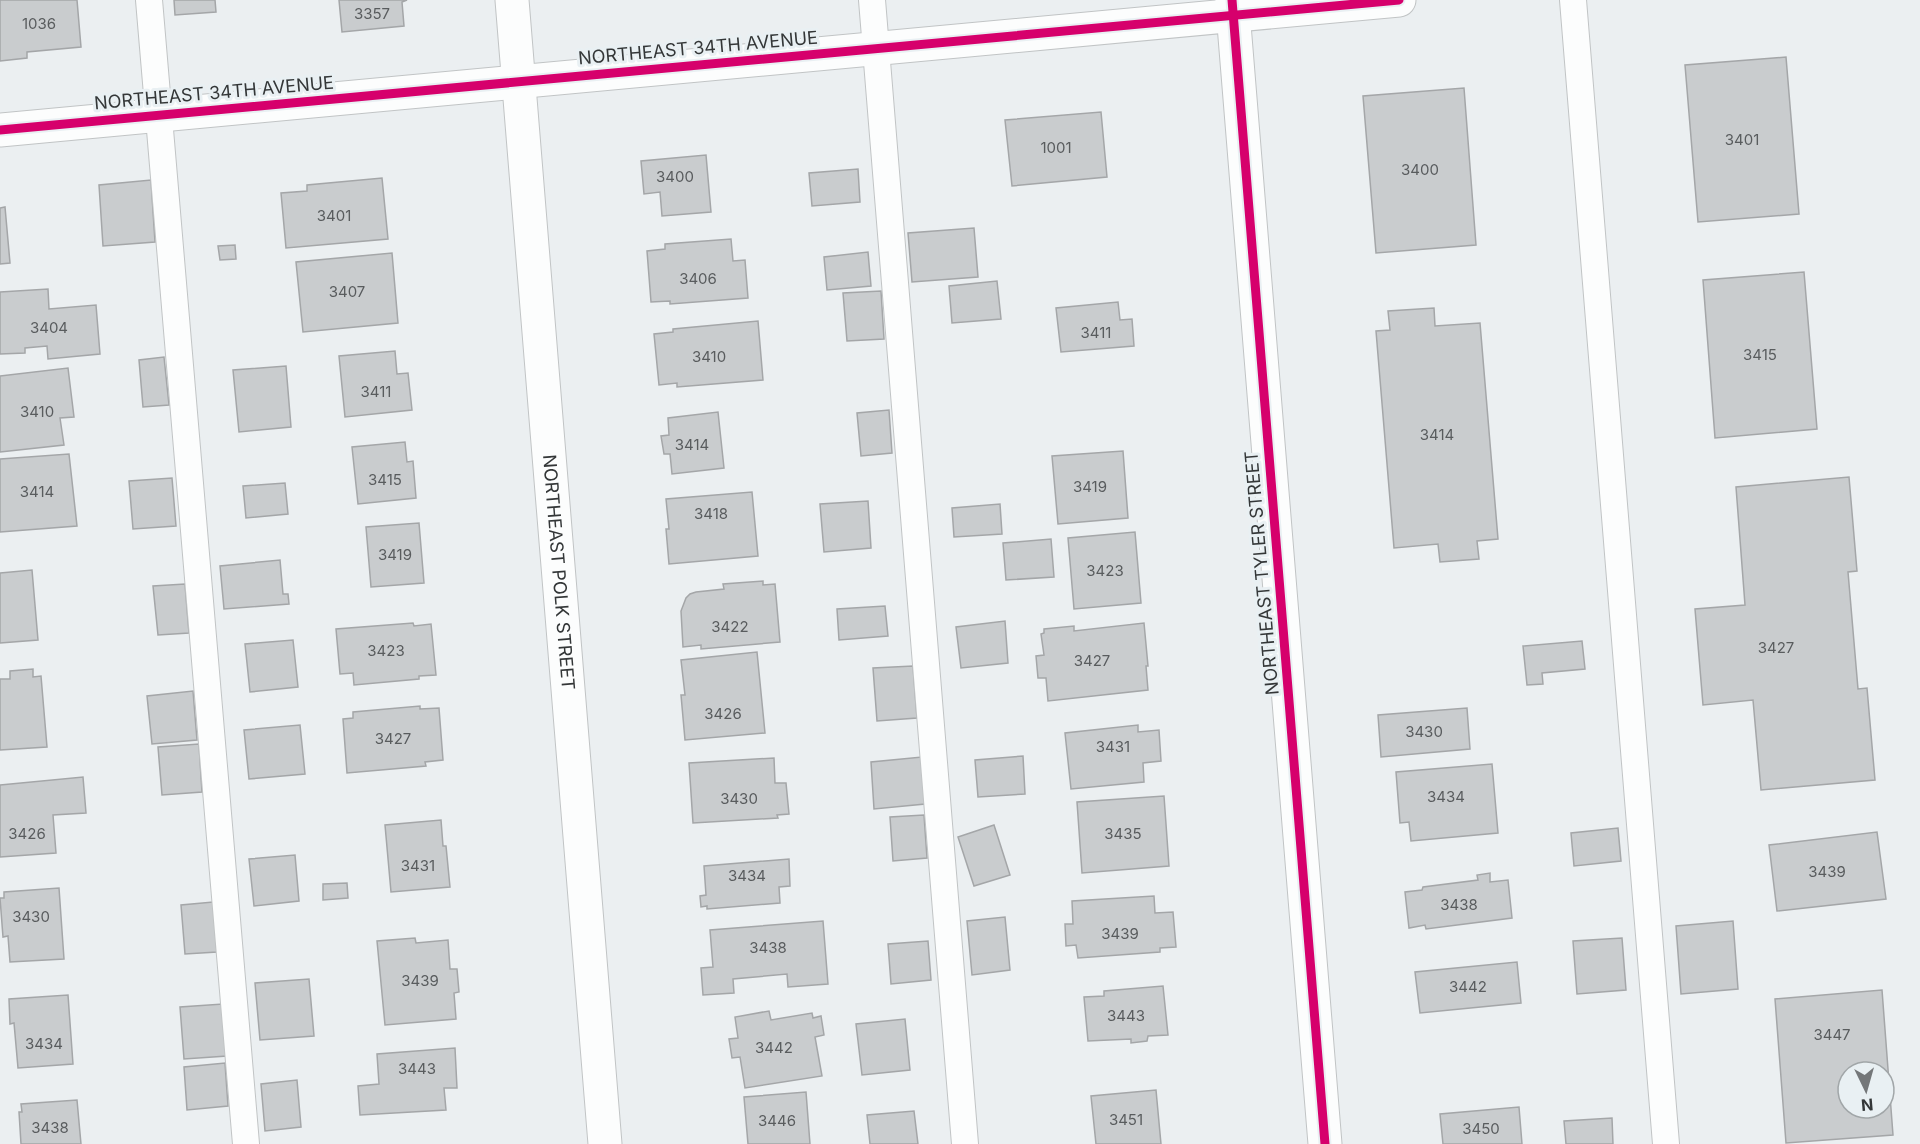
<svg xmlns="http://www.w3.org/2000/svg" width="1920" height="1144" font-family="Inter,sans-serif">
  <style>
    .building { fill: #c9ccce; stroke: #a4a6a8; stroke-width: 1.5; fill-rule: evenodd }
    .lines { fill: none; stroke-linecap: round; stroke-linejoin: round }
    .service-casing { stroke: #c1c4c5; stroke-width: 28 }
    .minor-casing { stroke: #c1c4c5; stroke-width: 35 }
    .service { stroke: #fcfdfd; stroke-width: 26 }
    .minor { stroke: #fcfdfd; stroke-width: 33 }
    .cycleway-casing { stroke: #e9f0f3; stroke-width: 13 }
    .cycleway { stroke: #d6006c; stroke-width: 9 }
    .labels { text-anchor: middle; stroke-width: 6; stroke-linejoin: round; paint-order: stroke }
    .number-label { font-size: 15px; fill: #595c5e }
    .street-label { font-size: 18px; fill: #343738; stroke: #e9f0f3 }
  </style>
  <rect width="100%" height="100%" fill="#ebeff1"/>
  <!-- building -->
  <g class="building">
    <path d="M0,0H77L81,47L27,52V58L0,61Z"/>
    <path d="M174,0H215L216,12L175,15Z"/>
    <path d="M339,0H407L402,2L404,26L342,32Z"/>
    <path d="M1786,57L1799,214L1698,222L1685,65Z"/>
    <path d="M1464,88L1476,245L1376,253L1363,96Z"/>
    <path d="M1101,112L1107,177L1012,186L1005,120Z"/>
    <path d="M706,155L711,212L662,216L660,192L644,194L641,161Z"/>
    <path d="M858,169L860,202L812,206L809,173Z"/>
    <path d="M382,178L388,239L286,248L281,193L307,191V185Z"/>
    <path d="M151,180L155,242L103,246L99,185Z"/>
    <path d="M5,207L10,263L0,264V208Z"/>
    <path d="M974,228L978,277L912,282L908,233Z"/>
    <path d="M731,239L733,261L745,260L748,298L670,304V301L651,302L647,251L665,249V244Z"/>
    <path d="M235,245L236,259L220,260L218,246Z"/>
    <path d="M868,252L871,286L827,290L824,257Z"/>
    <path d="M392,253L398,323L303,332L296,262Z"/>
    <path d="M1804,272L1817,429L1715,438L1703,280Z"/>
    <path d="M997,281L1001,319L952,323L949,286Z"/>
    <path d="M48,289L49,309L96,305L100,354L48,359L47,346L25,348V353L0,354V292Z"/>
    <path d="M881,291L884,339L847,341L843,293Z"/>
    <path d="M1118,302L1120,320L1132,319L1134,346L1061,352L1056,308Z"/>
    <path d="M1434,308L1435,326L1480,323L1498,539L1477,541L1479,559L1440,562L1438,544L1394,548L1376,331L1390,330L1388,311Z"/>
    <path d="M758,321L763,380L677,387V383L659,385L654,334L673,332V329Z"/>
    <path d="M395,351L397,374L408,373L412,410L345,417L339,356Z"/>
    <path d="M164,357L169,405L143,407L139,360Z"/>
    <path d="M286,366L291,427L239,432L233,370Z"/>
    <path d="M68,368L74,417L60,418L64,445L0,452V376Z"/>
    <path d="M889,410L892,453L861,456L857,413Z"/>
    <path d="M718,412L724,468L672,474L670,454H664L661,436L669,435L668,418Z"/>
    <path d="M405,442L407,462L413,461L416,498L358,504L352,447Z"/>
    <path d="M1123,451L1128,518L1058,524L1052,456Z"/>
    <path d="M69,454L77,526L0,532V459Z"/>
    <path d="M1849,477L1857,571L1848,572L1858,689L1867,688L1875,780L1761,790L1753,700L1703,705L1695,609L1745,605L1736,487Z"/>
    <path d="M172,478L176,526L133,529L129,481Z"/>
    <path d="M285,483L288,514L246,518L243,486Z"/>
    <path d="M752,492L758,556L669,564L666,529H669L666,499Z"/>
    <path d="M868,501L871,548L824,552L820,504Z"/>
    <path d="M1000,504L1002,534L954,537L952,508Z"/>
    <path d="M419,523L424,583L371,587L366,527Z"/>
    <path d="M1135,532L1141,603L1074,609L1068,538Z"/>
    <path d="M1051,539L1054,577L1006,580L1003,543Z"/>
    <path d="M280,560L283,594H288L289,604L224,609L220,566Z"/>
    <path d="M32,570L38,640L0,643V573Z"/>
    <path d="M763,581V585L775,584L780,642L701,649V645L683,647L681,611L686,598L690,594L696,592L724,589L723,584Z"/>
    <path d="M185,584L189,633L158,635L153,586Z"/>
    <path d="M885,606L888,636L839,640L837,609Z"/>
    <path d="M1005,621L1008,663L961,668L956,627Z"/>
    <path d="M413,623L414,626L431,624L436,675L419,676V679L354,685L353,673L340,674L336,629Z"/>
    <path d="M1144,623L1148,666H1146L1148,690L1048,701L1046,678H1038L1036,656L1044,655L1041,634L1044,633V629L1074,626V631Z"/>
    <path d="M293,640L298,687L250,692L245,644Z"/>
    <path d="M1582,641L1585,669L1542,673L1543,684L1527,685L1523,646Z"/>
    <path d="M757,652L765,733L685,740L681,695H685L681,660Z"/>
    <path d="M913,666L917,718L877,721L873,668Z"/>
    <path d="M33,669V677L41,676L47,747L0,750V679H10V671Z"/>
    <path d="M193,691L197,740L152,744L147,696Z"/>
    <path d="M420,706V709L439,708L443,760L425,762L426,766L347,773L343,719L353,718V712Z"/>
    <path d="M1467,708L1470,749L1381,757L1378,715Z"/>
    <path d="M300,725L305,774L249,779L244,730Z"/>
    <path d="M1138,725V732L1159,730L1161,761L1143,763L1144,782L1071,789L1065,733Z"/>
    <path d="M199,744L202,792L162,795L158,747Z"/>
    <path d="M1023,756L1025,794L978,797L975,760Z"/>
    <path d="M922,757L925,804L874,809L871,762Z"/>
    <path d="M774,758L775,783H786L789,814L777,815L778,818L693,823L689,763Z"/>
    <path d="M1492,764L1498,833L1411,841L1409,822L1400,823L1396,772Z"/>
    <path d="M83,777L86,813L53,815L56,853L0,857V785Z"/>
    <path d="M1164,796L1169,866L1082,873L1077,802Z"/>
    <path d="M924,815L927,858L893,861L890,817Z"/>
    <path d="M441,820L443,846H446L450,887L391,892L385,825Z"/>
    <path d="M994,825L1010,875L974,886L958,837Z"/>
    <path d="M1618,828L1621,861L1574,866L1571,833Z"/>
    <path d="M1877,832L1886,899L1777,911L1769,845Z"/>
    <path d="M295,855L299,901L254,906L249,859Z"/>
    <path d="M789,859L790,886L779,887L780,903L707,909V906L701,907L700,896L706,895L704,866Z"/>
    <path d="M1490,873V882L1508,880L1512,918L1426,929L1425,925L1409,928L1405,892L1422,890L1423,887L1478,880L1477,875Z"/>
    <path d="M347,883L348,898L323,900V884Z"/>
    <path d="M59,888L64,959L10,962L8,936L3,937L0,898H4V892Z"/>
    <path d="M1154,896L1155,913L1173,912L1176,947L1160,948V952L1078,958L1076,945L1066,946L1065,924H1073L1072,901Z"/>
    <path d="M213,902L217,952L185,954L181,905Z"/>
    <path d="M1005,917L1010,970L972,975L967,921Z"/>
    <path d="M823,921L828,984L788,987L787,974L733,979L734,993L703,995L701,968L713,967L710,930Z"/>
    <path d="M1733,921L1738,989L1681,994L1676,926Z"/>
    <path d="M415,938L416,943L448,940L450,969H457L459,992L454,993L456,1019L385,1025L377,941Z"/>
    <path d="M1622,938L1626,990L1577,994L1573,941Z"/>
    <path d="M928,941L931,980L891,984L888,944Z"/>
    <path d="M1517,962L1521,1003L1420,1013L1415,972Z"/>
    <path d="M309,979L314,1036L260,1040L255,983Z"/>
    <path d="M1163,986L1168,1035L1148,1036L1147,1041L1131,1043V1039L1088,1041L1084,997L1104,996V991Z"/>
    <path d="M1882,990L1893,1135L1786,1143L1775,999ZM1848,1072H1884V1108H1848Z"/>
    <path d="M68,995L73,1064L18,1068L14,1023L10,1024L9,999Z"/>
    <path d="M223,1004L227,1056L184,1059L180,1007Z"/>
    <path d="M769,1011L771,1020L812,1013L813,1018L821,1016L824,1035L815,1037L822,1076L745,1088L740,1057L732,1058L729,1039L738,1038L735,1017Z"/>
    <path d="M905,1019L910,1070L862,1075L856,1024Z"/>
    <path d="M455,1048L457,1088H444L446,1110L360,1115L358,1086L379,1084L377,1054Z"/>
    <path d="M225,1063L228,1106L187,1110L184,1067Z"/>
    <path d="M297,1080L301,1127L265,1131L261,1084Z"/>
    <path d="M1156,1090L1161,1144H1096L1091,1096Z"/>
    <path d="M806,1092L810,1144H748L744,1097Z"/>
    <path d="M77,1100L81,1144H21L19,1112H22L21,1104Z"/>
    <path d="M1519,1107L1522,1144H1443L1440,1114Z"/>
    <path d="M914,1111L918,1144H870L867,1115Z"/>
    <path d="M1612,1118L1613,1144H1566L1564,1121Z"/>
  </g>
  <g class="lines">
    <!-- service casing -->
    <g class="service-casing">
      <g id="service">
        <path d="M149,0L246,1144"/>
        <path d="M872,0L965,1144"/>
        <path d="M1573,0L1666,1144"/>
      </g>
    </g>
    <!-- minor casing -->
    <g class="minor-casing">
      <g id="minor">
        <path id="s1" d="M512,0L605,1144"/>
        <path d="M1232,0L1325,1144"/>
        <path d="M0,130L1399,0"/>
      </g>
    </g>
    <!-- service -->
    <use href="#service" class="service"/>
    <!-- minor -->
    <use href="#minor" class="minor"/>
    <!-- cycleway casing -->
    <g class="cycleway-casing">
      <g id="cycleway">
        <path d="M1232,0L1325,1144"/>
        <path d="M0,130L1399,0"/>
      </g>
    </g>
    <!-- cycleway -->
    <use href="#cycleway" class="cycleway"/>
  </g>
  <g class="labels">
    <!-- number labels -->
    <g class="number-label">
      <text x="372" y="19">3357</text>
      <text x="39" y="29">1036</text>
      <text x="1742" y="145">3401</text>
      <text x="1056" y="153">1001</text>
      <text x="1420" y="175">3400</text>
      <text x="675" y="182">3400</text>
      <text x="334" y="221">3401</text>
      <text x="698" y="284">3406</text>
      <text x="347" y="297">3407</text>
      <text x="49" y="333">3404</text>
      <text x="1096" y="338">3411</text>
      <text x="1760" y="360">3415</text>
      <text x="709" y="362">3410</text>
      <text x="376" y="397">3411</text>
      <text x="37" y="417">3410</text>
      <text x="1437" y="440">3414</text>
      <text x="692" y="450">3414</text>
      <text x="385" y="485">3415</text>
      <text x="1090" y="492">3419</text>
      <text x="37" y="497">3414</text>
      <text x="711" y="519">3418</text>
      <text x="395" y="560">3419</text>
      <text x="1105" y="576">3423</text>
      <text x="730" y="632">3422</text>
      <text x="1776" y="653">3427</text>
      <text x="386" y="656">3423</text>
      <text x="1092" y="666">3427</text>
      <text x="723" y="719">3426</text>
      <text x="1424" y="737">3430</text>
      <text x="393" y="744">3427</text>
      <text x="1113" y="752">3431</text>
      <text x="1446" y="802">3434</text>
      <text x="739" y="804">3430</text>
      <text x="27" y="839">3426</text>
      <text x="1123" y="839">3435</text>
      <text x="418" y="871">3431</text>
      <text x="1827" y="877">3439</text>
      <text x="747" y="881">3434</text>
      <text x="1459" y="910">3438</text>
      <text x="31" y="922">3430</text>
      <text x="1120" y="939">3439</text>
      <text x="768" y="953">3438</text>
      <text x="420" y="986">3439</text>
      <text x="1468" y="992">3442</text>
      <text x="1126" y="1021">3443</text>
      <text x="1832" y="1040">3447</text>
      <text x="44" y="1049">3434</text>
      <text x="774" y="1053">3442</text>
      <text x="417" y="1074">3443</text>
      <text x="1126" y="1125">3451</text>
      <text x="777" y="1126">3446</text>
      <text x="50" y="1133">3438</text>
      <text x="1481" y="1134">3450</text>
    </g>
    <!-- street labels -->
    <g class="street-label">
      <text transform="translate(698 48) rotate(-5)" y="6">NORTHEAST 34TH AVENUE</text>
      <text transform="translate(214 93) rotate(-5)" y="6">NORTHEAST 34TH AVENUE</text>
      <text dy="6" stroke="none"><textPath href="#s1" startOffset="574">NORTHEAST POLK STREET</textPath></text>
      <text transform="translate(1262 573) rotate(-95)" y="6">NORTHEAST TYLER STREET</text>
    </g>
  </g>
  <!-- north arrow -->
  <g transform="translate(1866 1090) rotate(175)"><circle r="28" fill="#e9f0f3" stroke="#a1a6a8" stroke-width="1.5"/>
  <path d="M0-4.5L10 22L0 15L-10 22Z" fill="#747779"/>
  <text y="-9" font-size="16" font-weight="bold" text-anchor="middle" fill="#343738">N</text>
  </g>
</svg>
